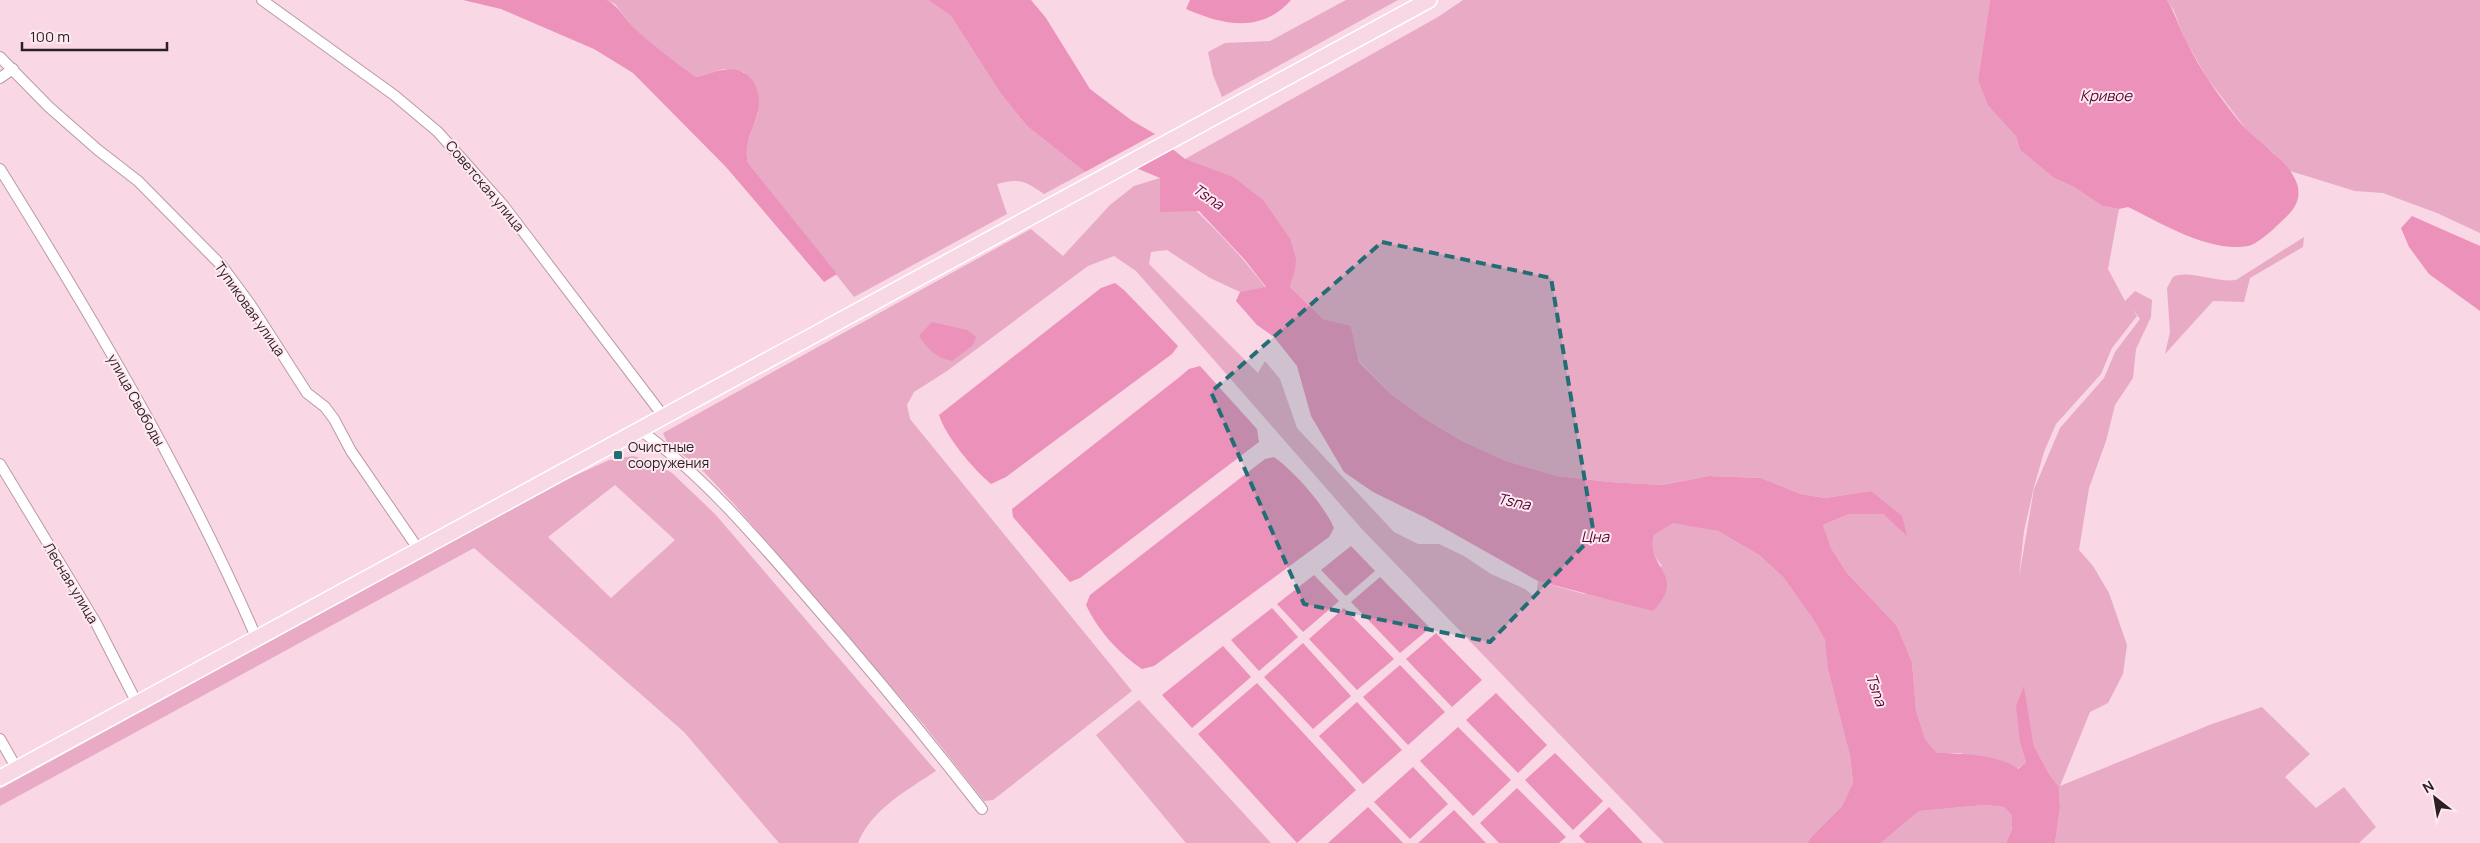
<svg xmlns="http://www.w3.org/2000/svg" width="2480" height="843" font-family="Manrope,sans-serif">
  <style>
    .green { fill: #e8aac4; fill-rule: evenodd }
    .water { fill: #ec91b9 }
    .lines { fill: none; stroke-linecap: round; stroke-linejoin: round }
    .street-casing { stroke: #ba99a6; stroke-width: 12 }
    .primary-casing { stroke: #fff; stroke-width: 18 }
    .street { stroke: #fff; stroke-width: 10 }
    .primary { stroke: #f8d8e5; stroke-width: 15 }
    .marked { fill: #236e74; fill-opacity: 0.2; stroke: #236e74; stroke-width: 4; stroke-dasharray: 10 6; stroke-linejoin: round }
    .poi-dot { fill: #236e74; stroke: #fee9f1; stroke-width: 2 }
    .labels { text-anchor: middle; stroke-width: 4; stroke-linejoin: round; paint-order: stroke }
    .street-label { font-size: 14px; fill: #2d2025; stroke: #fee9f1 }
    .poi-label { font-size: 14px; fill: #2d2025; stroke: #fee9f1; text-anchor: start }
    .water-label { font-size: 15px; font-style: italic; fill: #570535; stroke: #fee9f1 }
  </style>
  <rect width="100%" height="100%" fill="#fad7e5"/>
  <!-- green -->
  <g class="green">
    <path d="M607,0H928L951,16L1001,94L1027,126L1085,172L1044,194C1025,181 1020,178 997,184L1007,214L854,297L748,163C743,143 753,131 758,113C759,106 747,80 744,72L724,69L696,77L676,64L635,30L615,4Z"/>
    <path d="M1346,0H1398L1222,97L1213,75L1208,52L1225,43L1270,41Z"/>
    <path d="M1463,0H1990L1978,80L2016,136L2020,150L2054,178L2074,187L2102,206L2119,209L2108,269L2125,301L2135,291L2152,300L2151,317L2136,349L2133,378L2115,405L2106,441L2089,488L2079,550L2093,566L2109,593L2127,645L2123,674L2108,703L2090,712L2060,786L2212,724L2262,707L2310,754L2285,777L2316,808L2344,787L2376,827L2359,843H2055L2060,808L2059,787L2049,774L2034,746L2024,687L2020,743L2026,762L2017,769L1960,753H1937L1925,739L1916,710L1912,662L1897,626L1847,573L1831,548L1823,525L1849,514H1883L1907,535L1871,491L1825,498L1801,494L1761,478L1709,476L1662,485L1610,482L1557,476L1506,461L1462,441L1425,419L1392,395L1359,361L1351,326L1323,319L1290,287C1296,269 1296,258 1291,240L1185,159L1438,17ZM2133,309L2140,319L2115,352L2104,378L2060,428L2034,489L2019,577L2024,531L2034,487L2044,452L2056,424L2101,374L2112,348L2137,316Z"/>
    <path d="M2167,0H2480V233L2437,213L2383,193L2355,191L2290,171L2273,152L2252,137L2208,79L2185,40L2174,11Z"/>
    <path d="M1160,178C1199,212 1235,247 1266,288L1240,292L1210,278L1167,250L1151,252L1149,264L1258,373L1265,361L1280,379L1297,428L1394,532L1418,544H1439L1464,556L1491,574L1525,589L1536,598L1538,581L1584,594L1662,566C1653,555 1651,549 1654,535L1673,522L1718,531L1759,555L1783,577L1813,619L1825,640L1850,755L1853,783L1842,806L1813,835L1807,843H1664L1361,528L1136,271L1114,256L1088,266L947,371L914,392L907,405L910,419L1132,691L993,800L984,801L924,725L734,504L704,472L667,442L663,433L1031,229L1063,256L1110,205L1134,186Z"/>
    <path d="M2304,237L2303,247L2250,278L2244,302L2213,301L2165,354L2170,332L2167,288L2173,277C2188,269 2217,283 2236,280Z"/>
    <path d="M633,456L649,460L672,473L715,514L936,771C907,790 871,810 858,843H779L684,732L474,548L0,806V789L557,484L609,460ZM615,485L675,540L611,598L548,537Z"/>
    <path d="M1139,700L1271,843H1186L1096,735Z"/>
    <path d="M1985,805L2004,807L2013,815L2012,827L2006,843H1881L1919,811Z"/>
  </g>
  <!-- water -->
  <g class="water">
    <path d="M463,0H607C620,7 626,21 637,31C656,47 675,63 696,77C705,75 714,71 723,70C748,65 763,87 758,111C754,130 743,142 748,163L837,274L824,282L726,167L633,73L594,49L501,9Z"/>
    <path d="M928,0H1031L1046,18L1090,89L1131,120L1155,134L1085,172L1027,126L1001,94L951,16Z"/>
    <path d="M1190,0H1291C1261,34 1223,25 1186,9Z"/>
    <path d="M1990,0H2167C2175,13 2179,27 2186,41C2200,69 2218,95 2238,120C2254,141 2284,156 2295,179C2302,193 2298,206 2287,216C2279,224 2259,244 2248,246C2210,253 2161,223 2128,207L2119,209L2102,206L2074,187L2054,178L2020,150L2016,136L1988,105L1978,80Z"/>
    <path d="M1160,139L1185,159L1233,177L1263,200L1291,240L1296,259L1295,270L1290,287L1323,319L1351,326L1359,362L1392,395L1425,419L1462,441L1506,461L1557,476L1610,482L1662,485L1709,476L1761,478L1801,494L1825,498L1871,491L1902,516L1907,536L1883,514H1849L1823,525L1831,548L1847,573L1897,626L1912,662L1916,710L1925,739L1937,753C1958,753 2002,755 2018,769L2026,762L2020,743L2016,706L2024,686L2034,746L2049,774L2059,787L2060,808L2055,843H2006L2012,828V815L2004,807L1985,805L1919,811L1881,843H1807L1813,835L1842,806L1853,783L1850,755L1828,668L1825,640L1813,619L1783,577L1759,555L1718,531L1673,523L1654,535C1645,569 1688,574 1653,611L1538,581L1426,518L1373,492L1344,472L1311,416L1297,366L1274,337L1257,325L1236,301L1240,292L1266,287L1245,260L1199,211L1160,212V178L1117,160Z"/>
    <path d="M2412,216L2480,246V311L2429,274L2409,247L2401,228Z"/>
    <path d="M1115,283L1124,290L1178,346L1172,354L1006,477L991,484C973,469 946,437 939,415L1101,288Z"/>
    <path d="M932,322L967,330L976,337L973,345L952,361C936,358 928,349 919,336Z"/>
    <path d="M1200,366L1257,429L1259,442L1080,578L1070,582L1013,517L1012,509L1177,379L1189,369Z"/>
    <path d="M1274,457C1294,471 1324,505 1334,528L1329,537L1154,666L1142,669C1119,654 1097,629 1086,605L1090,595L1252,469L1265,459Z"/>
    <path d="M1351,546L1375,571L1346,596L1321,570Z"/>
    <path d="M1314,575L1339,601L1303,632L1277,604Z"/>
    <path d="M1380,577L1430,628L1400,653L1351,602Z"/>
    <path d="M1272,608L1298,637L1259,671L1231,640Z"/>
    <path d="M1344,608L1394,659L1357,690L1309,639Z"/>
    <path d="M1436,633L1482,680L1452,707L1406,659Z"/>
    <path d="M1303,643L1351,696L1313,729L1264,677Z"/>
    <path d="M1223,646L1251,677L1192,728L1162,695Z"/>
    <path d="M1400,665L1445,712L1408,745L1363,697Z"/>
    <path d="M1257,683L1356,790L1297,843L1198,734Z"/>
    <path d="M1496,693L1547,745L1518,773L1466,720Z"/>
    <path d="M1357,702L1402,750L1363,784L1319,736Z"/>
    <path d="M1458,727L1511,780L1473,816L1420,761Z"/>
    <path d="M1555,753L1603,801L1573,830L1525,780Z"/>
    <path d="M1413,767L1448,804L1410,839L1374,802Z"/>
    <path d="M1517,788L1566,837L1559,843H1499L1480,823Z"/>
    <path d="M1368,807L1403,843H1328Z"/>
    <path d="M1609,807L1643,843H1586L1579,836Z"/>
    <path d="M1454,810L1486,843H1418Z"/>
  </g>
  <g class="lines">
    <!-- street casing -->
    <g class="street-casing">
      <g id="street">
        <path d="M262,0L394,95L438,132L503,205L664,417"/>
        <path d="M0,57L49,107L98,150L138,181L222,266L250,304L307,393L325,407L334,419L351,451L419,550"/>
        <path d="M0,78L13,69"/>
        <path d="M0,169C94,320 186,475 257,639"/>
        <path d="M640,430C705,477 756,538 808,598C868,667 926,737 982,809"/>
        <path d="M0,464L96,623L137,703"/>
        <path d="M0,739L17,769"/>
      </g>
    </g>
    <!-- primary casing -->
    <g class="primary-casing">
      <path id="primary" d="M0,778L1429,0"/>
    </g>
    <!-- street -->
    <use href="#street" class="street"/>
    <!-- primary -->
    <use href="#primary" class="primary"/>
  </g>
  <!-- marked area -->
  <path class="marked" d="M1382,242L1551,278L1594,535L1490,642L1304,604L1211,392Z"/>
  <!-- markers -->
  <rect class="poi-dot" x="613" y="450" width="10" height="10" rx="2.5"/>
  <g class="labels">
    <!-- street labels -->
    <g class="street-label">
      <text transform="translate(485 186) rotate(50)" y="5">Советская улица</text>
      <text transform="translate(250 309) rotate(55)" y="5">Тупиковая улица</text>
      <text transform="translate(136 400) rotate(61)" y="5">улица Свободы</text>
      <text transform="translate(71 583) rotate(59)" y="5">Лесная улица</text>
    </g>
    <!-- poi labels -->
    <g class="poi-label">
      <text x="628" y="452">Очистные<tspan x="628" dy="16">сооружения</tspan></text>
    </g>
    <!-- water labels -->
    <g class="water-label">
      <text x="2106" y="101">Кривое</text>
      <text transform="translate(1208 197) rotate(34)" y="5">Tsna</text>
      <text transform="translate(1514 502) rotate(12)" y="5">Tsna</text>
      <text x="1595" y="542">Цна</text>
      <text transform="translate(1876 690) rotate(70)" y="5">Tsna</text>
    </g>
  </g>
  <!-- north arrow -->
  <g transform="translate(2435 798) rotate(329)" stroke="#fee9f1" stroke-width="4" paint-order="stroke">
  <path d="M0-4L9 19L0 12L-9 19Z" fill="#2d2025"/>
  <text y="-8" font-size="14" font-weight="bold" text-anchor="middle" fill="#2d2025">N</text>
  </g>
  <!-- scale -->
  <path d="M22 42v8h145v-8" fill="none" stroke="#2d2025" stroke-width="2.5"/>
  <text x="30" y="42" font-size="15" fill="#2d2025" stroke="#fee9f1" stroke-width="4" paint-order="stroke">100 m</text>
</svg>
